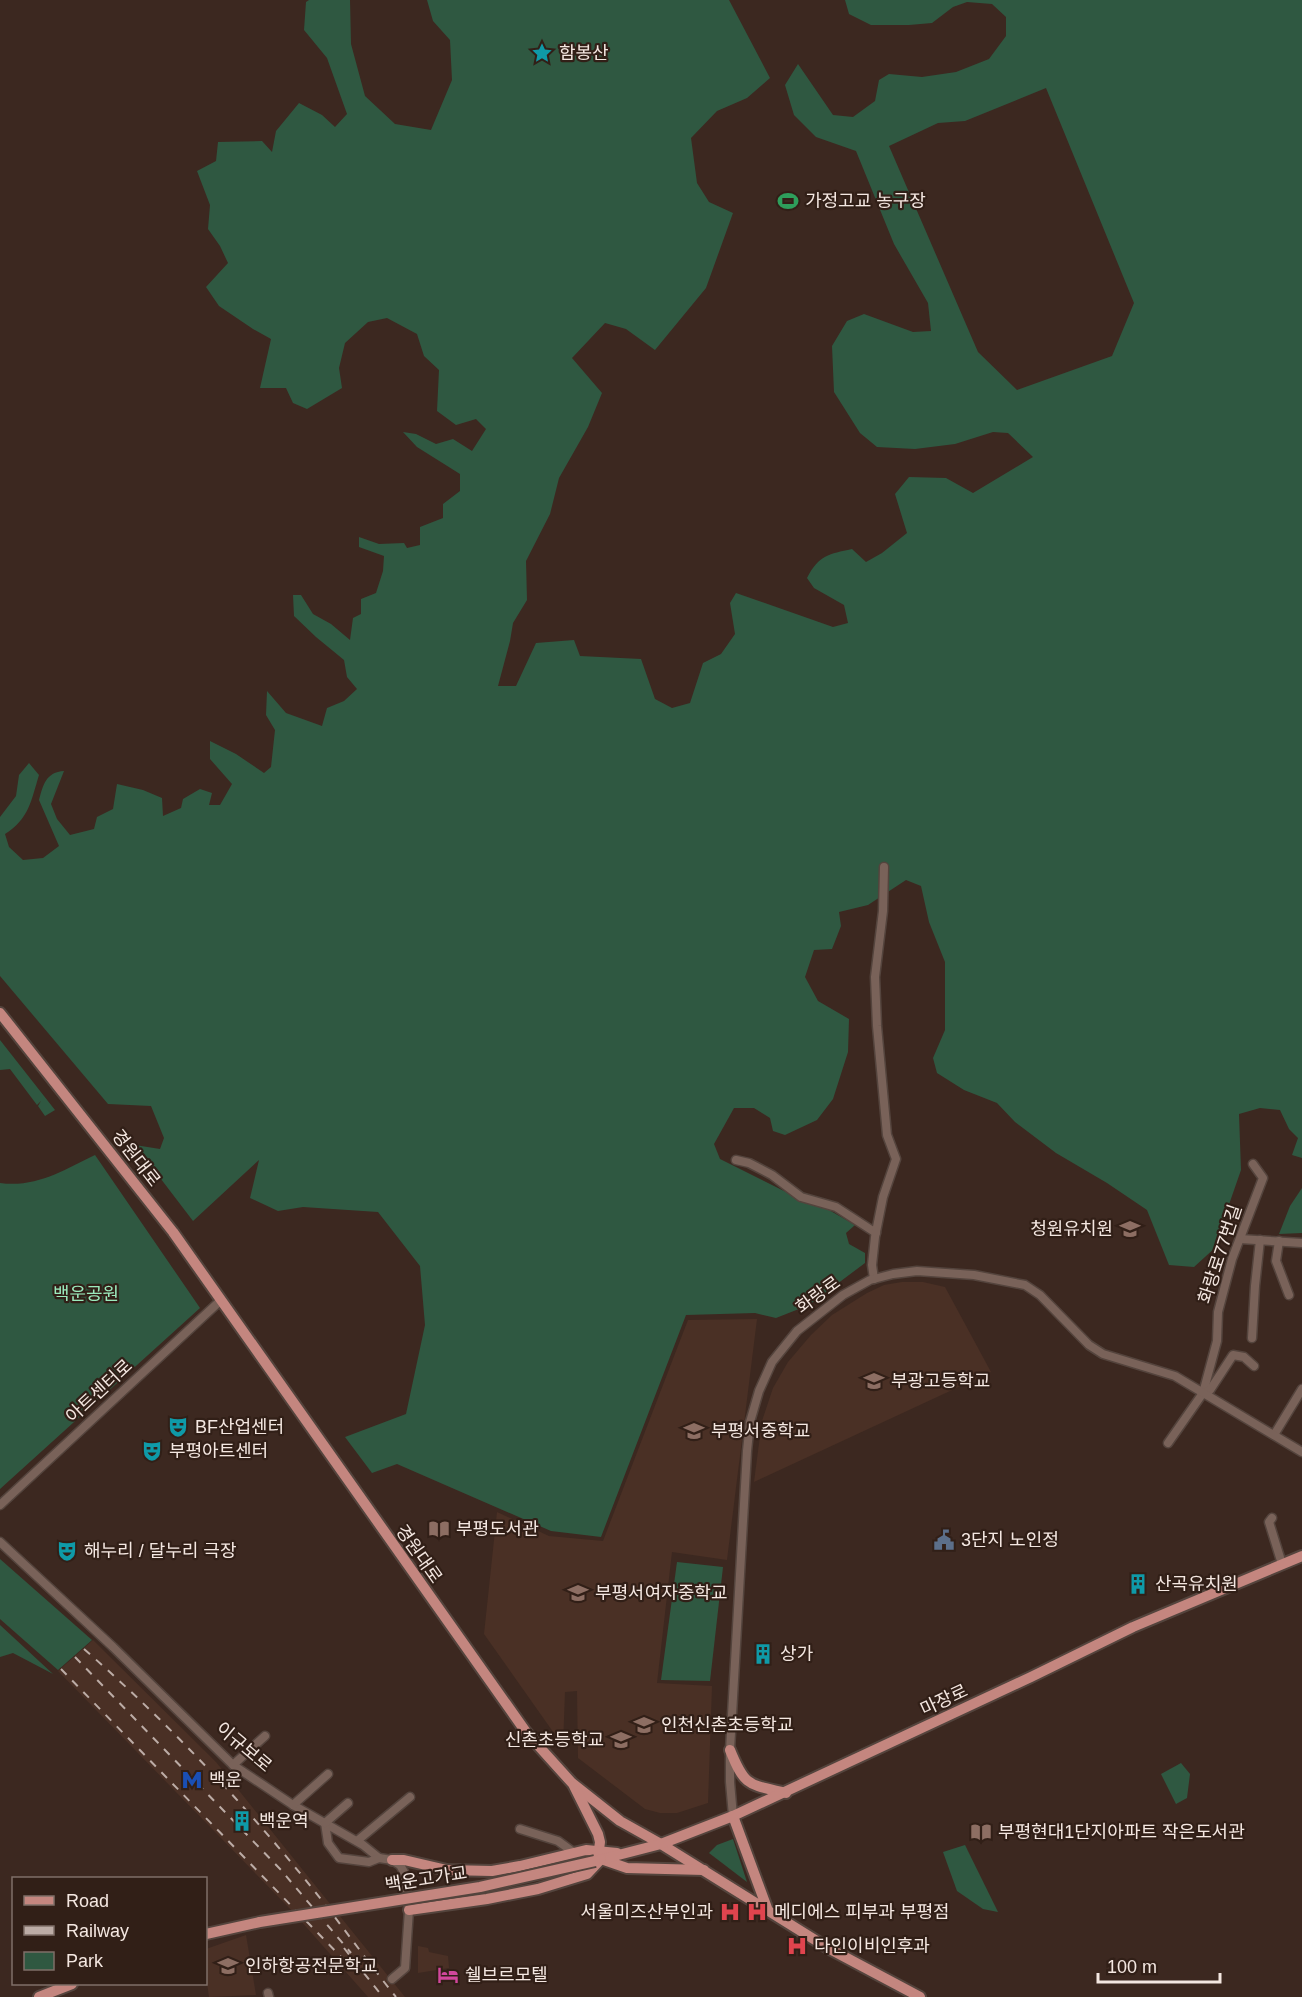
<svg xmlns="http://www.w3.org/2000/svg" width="1302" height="1997" font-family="Arial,'Noto Sans KR',sans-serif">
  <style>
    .built { fill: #4a3025 }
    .green { fill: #2f5841; fill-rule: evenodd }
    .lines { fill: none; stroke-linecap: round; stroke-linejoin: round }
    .minor-casing { stroke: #54443d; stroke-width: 11 }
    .major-casing { stroke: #54443d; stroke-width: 14 }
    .minor { stroke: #796259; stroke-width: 8 }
    .major { stroke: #c4867f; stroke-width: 10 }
    .rail { stroke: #bcaca6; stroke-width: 2; stroke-dasharray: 8 8; stroke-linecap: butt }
    .major-bridge-casing { stroke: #54443d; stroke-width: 14; stroke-linecap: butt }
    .major-bridge { stroke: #c4867f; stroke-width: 10 }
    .labels { text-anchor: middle; stroke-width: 4.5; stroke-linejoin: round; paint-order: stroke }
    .poi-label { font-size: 18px; fill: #f4e7e1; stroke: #311f17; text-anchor: start }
    .street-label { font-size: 18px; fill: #f4e7e1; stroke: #311f17 }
    .park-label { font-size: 18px; fill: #9be9bc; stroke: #311f17 }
  </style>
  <rect width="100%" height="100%" fill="#3c2820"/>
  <!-- built -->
  <g class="built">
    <path d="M902,1282H923L945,1287L991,1372L754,1482L762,1421L773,1388L788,1362L811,1335L832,1315L867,1293L884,1285Z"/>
    <path d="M757,1319L727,1560L672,1552L657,1683L712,1686L708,1803L677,1813H660L645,1809L578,1758L577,1691L565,1692L563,1746L484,1634L497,1512L549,1536L603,1541L688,1320Z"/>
    <path d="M93,1640L216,1762L405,1997H368L292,1911L58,1671Z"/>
    <path d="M246,1935L256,1995L209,1997L206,1976V1949Z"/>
    <path d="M418,1946L428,1948L429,1952L448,1956L449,1968L418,1973Z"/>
  </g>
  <!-- green -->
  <g class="green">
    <path d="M309,0H350L351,44L365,96L395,124L431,130L452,80L450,40L433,21L427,0H729L770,78L747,98L717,111L691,138L697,183L709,202L733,213L706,288L655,350L626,329L605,323L572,358L602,393L588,427L559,478L550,514L526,561L527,600L513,623L510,641L498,686H516L536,643L574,640L580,656L641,659L655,699L672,708L690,703L703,663L721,654L735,634L730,603L736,593L833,627L848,623L844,605L814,588L807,578C819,555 829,554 852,549L866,562L882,553L907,533L895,494L909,477L946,478L973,493L1033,457L1008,433L993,432L955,444L915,449L877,447L860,433L834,392L832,346L847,321L864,314L913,332L931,331L928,303L894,244L856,151L816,137L794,115L785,85L798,64L833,115L853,117L875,101L879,80L889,74L922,77L956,72L989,59L1006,36V17L992,4L967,2L953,7L932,23L909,25H871L849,14L845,0H1302V1158L1292,1155L1298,1138L1289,1129L1280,1110L1260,1108L1239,1114L1241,1170L1225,1216L1217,1246L1194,1267L1169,1265L1147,1210L1107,1183L1056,1153L1015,1122L997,1103L964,1090L937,1073L933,1058L945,1030V962L929,922L921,886L906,880L868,905L839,912L841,926L832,949L814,950L805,977L818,1001L849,1019L848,1052L833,1099L817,1120L785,1135L773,1131L770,1118L754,1108H734L714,1144L720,1159L790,1194L829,1210L855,1225L846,1233L849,1244L865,1253V1263L809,1305L776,1318L755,1313L686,1315L601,1537L551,1531L397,1464L372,1473L345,1437L406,1414L425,1325L420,1266L378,1212L303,1207L278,1211L250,1198L259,1160L193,1221L135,1145L160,1149L164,1138L151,1106L108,1104L0,976V817L16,796L19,775L29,763L39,775C31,801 29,819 5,834L9,847L23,860L43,858L59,846L39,800C43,785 46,772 64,771L51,804L57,819L70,835L94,829L97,817L113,809L117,784L143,790L162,798L163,816L181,808L183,799L200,789L212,793L209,805H220L232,784L210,759V741L236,754L264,773L271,767L275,730L266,715L267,691L286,713L322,726L327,708L344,701L357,689L347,677L344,660L316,637L294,616L293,595H301L313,614L331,624L350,640L353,618L361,614V599L376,593L383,571L384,556L359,547V537L379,544L404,543L407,548L420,545V527L443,518V504L460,491V474L417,447L403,432L416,434L436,444L453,439L472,451L486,429L476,419L456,425L437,411L439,370L424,356L417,334L387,318L368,322L345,343L339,368L342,388L307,409L293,403L286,388H260L271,339L253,329L219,306L206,287L228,263L220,246L208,229L210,205L197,171L216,161L218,142L262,141L272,152L276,131L299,103L322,115L335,127L347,114L327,58L304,30L306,2ZM1046,88L1134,303L1112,356L1017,390L978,352L889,146L938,123L965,121Z"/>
    <path d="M0,1040L55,1110L45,1116L38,1106L41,1101L37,1105L10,1069L0,1070Z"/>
    <path d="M95,1155L200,1308L0,1489V1183C36,1188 64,1170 95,1155Z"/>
    <path d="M1302,1188V1233L1279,1234L1290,1206Z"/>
    <path d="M0,1559L92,1640L58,1670L0,1619Z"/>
    <path d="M677,1562L723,1567L710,1681L661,1680Z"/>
    <path d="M0,1625L53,1674L13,1653L0,1657Z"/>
    <path d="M1181,1763L1190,1774L1187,1798L1176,1804L1161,1774Z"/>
    <path d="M733,1839L747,1882L709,1853L717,1845Z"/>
    <path d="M965,1845L998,1912L983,1909L957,1891L943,1852Z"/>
  </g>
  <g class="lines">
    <!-- minor casing -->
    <g class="minor-casing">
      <g id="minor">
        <path d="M736,1160L749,1163L772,1175L801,1197L836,1207L876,1233"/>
        <path d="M1240,1239L1302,1243"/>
        <path d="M1279,1241L1276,1261L1289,1295"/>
        <path d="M874,1279L872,1265L875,1237L883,1197L896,1159L887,1135L877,1026L875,977L883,911L884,867"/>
        <path d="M1252,1338L1255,1286L1260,1240"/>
        <path d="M1203,1393L1217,1341L1218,1312L1232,1259L1263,1178L1253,1164"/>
        <path d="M1274,1435L1302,1389"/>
        <path d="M1168,1443L1203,1393L1210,1390L1233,1355L1244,1357L1254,1366"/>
        <path d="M0,1505L220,1301"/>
        <path d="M1272,1518L1269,1522L1282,1564"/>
        <path d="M0,1542L113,1647L233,1765L293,1805L363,1845L379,1858L392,1860L400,1865L404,1872L409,1910L405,1968L392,1979"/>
        <path d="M233,1765L265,1736"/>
        <path d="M293,1805L328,1774"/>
        <path d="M733,1816L730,1782V1750L747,1451L750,1422L759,1391L772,1362L797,1331L843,1295L870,1280L893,1274L917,1271L974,1275L1025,1285L1040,1295L1089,1345L1103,1354L1175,1376L1302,1452"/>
        <path d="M325,1823L328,1843L339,1858L369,1862L379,1858"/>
        <path d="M325,1823L348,1803"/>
        <path d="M520,1829L558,1841L573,1852"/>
        <path d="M357,1841L410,1797"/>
        <path d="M268,1993L269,1997"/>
      </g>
    </g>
    <!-- major casing -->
    <g class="major-casing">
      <g id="major">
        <path d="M0,1013L173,1232L526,1732L572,1783L620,1821L661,1844L828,1948L920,1997"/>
        <path d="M730,1750C745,1787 748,1784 786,1793"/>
        <path d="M574,1786L598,1834L600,1842L598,1857"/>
        <path d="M733,1816L767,1908"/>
        <path d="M601,1859L627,1868L704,1870"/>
        <path d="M392,1860H404L447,1870L492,1871L520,1866L586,1850L617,1853"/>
        <path d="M595,1861L661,1844L733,1816L1031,1677L1133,1627L1302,1556"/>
        <path d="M409,1910L487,1899L538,1889L587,1874L601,1859"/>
        <path d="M206,1934L260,1922"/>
        <path d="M39,1997L72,1984"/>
      </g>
    </g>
    <!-- minor -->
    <use href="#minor" class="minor"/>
    <!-- major -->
    <use href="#major" class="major"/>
    <!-- rail -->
    <g class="rail">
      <path d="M84,1649C167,1722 243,1802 312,1888C341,1924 367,1961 396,1997"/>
      <path d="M75,1657L281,1870L351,1953"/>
      <path d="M61,1669L347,1963"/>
      <path d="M344,1948L383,1997"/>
    </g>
    <!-- major-bridge casing -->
    <g class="major-bridge-casing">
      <path id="major-bridge" d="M260,1922L480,1887L595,1861"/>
    </g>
    <!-- major-bridge -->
    <use href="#major-bridge" class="major-bridge"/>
  </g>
  <!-- icons -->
  <defs>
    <g id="sight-bare" transform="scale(1.62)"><path d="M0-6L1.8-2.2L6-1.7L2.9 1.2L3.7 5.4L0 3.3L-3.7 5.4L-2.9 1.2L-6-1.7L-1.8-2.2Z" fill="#0f9aa8" stroke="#311f17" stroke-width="2.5" paint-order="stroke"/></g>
    <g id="stadium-bare" transform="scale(1.62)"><path d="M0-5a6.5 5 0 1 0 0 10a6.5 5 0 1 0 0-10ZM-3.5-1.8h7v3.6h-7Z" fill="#2e9e5b" stroke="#311f17" stroke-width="2.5" paint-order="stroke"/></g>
    <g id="school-bare" transform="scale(1.62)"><path d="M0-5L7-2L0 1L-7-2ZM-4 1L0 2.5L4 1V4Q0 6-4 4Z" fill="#8d6e63" stroke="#311f17" stroke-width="2.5" paint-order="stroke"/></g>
    <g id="theatre-bare" transform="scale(1.62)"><path d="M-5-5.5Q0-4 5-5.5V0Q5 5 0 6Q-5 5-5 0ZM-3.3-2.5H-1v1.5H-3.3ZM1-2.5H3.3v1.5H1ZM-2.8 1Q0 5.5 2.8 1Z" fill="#0f9aa8" stroke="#311f17" stroke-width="2.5" paint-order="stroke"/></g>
    <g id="library-bare" transform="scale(1.62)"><path d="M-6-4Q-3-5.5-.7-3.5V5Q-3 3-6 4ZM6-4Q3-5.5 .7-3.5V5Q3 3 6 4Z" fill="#8d6e63" stroke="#311f17" stroke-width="2.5" paint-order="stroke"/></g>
    <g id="civic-bare" transform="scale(1.62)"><path d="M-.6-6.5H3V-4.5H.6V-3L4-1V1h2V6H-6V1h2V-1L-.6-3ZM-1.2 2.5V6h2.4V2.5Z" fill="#5c6f8a" stroke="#311f17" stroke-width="2.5" paint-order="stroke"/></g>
    <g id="building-bare" transform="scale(1.62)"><path d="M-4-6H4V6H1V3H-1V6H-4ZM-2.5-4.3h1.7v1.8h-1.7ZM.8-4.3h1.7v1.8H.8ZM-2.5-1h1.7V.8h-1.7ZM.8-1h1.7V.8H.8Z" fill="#0f9aa8" stroke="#311f17" stroke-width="2.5" paint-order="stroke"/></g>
    <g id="metro-bare" transform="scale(1.62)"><path d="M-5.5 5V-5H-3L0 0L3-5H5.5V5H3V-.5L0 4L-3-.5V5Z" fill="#1a4fb4" stroke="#311f17" stroke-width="2.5" paint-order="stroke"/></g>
    <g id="hospital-bare" transform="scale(1.62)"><path d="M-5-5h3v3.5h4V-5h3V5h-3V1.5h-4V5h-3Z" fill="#e0444e" stroke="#311f17" stroke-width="2.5" paint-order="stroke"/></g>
    <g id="university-bare" transform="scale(1.62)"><path d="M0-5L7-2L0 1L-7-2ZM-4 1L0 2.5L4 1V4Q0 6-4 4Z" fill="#8d6e63" stroke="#311f17" stroke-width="2.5" paint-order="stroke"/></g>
    <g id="hotel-bare" transform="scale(1.62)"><path d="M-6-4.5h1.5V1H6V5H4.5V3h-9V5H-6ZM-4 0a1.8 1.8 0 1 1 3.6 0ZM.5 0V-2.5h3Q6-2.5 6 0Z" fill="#d1479c" stroke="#311f17" stroke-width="2.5" paint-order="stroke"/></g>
  </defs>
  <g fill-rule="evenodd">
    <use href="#sight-bare" x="542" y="53"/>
    <use href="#stadium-bare" x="788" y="201"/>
    <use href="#school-bare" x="1130" y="1229"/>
    <use href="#school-bare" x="874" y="1381"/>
    <use href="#theatre-bare" x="178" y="1427"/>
    <use href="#school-bare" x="694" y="1431"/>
    <use href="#theatre-bare" x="152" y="1451"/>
    <use href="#library-bare" x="439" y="1529"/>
    <use href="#civic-bare" x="944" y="1540"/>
    <use href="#theatre-bare" x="67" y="1551"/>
    <use href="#building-bare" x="1138" y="1584"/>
    <use href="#school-bare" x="578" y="1593"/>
    <use href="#building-bare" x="763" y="1654"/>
    <use href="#school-bare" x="644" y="1725"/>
    <use href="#school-bare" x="621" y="1740"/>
    <use href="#metro-bare" x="192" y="1780"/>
    <use href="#building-bare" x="242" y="1821"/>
    <use href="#library-bare" x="981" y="1832"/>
    <use href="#hospital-bare" x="730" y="1912"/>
    <use href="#hospital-bare" x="757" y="1912"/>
    <use href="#hospital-bare" x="797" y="1946"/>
    <use href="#university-bare" x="228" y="1966"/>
    <use href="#hotel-bare" x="448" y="1975"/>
  </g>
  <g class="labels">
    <!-- poi labels -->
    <g class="poi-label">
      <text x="559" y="59">함봉산</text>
      <text x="805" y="207">가정고교 농구장</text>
      <text x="1113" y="1235" text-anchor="end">청원유치원</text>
      <text x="891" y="1387">부광고등학교</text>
      <text x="195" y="1433">BF산업센터</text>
      <text x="711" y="1437">부평서중학교</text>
      <text x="169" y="1457">부평아트센터</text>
      <text x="456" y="1535">부평도서관</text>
      <text x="961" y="1546">3단지 노인정</text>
      <text x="84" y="1557">해누리 / 달누리 극장</text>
      <text x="1155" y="1590">산곡유치원</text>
      <text x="595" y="1599">부평서여자중학교</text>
      <text x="780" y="1660">상가</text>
      <text x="661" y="1731">인천신촌초등학교</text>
      <text x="604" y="1746" text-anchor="end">신촌초등학교</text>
      <text x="209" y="1786">백운</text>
      <text x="259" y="1827">백운역</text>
      <text x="998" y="1838">부평현대1단지아파트 작은도서관</text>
      <text x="713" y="1918" text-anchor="end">서울미즈산부인과</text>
      <text x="774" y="1918">메디에스 피부과 부평점</text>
      <text x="814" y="1952">다인이비인후과</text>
      <text x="245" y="1972">인하항공전문학교</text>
      <text x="465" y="1981">쉘브르모텔</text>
    </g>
    <!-- street labels -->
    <g class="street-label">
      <text transform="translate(136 1158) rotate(52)" y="6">경원대로</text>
      <text transform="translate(1220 1254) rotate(-72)" y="6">화랑로77번길</text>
      <text transform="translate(818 1295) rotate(-36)" y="6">화랑로</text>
      <text transform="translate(99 1391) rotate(-43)" y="6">아트센터로</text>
      <text transform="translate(419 1554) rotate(55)" y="6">경원대로</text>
      <text transform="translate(944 1700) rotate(-25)" y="6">마장로</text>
      <text transform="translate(244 1747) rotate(40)" y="6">이규보로</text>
      <text transform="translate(426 1879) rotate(-9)" y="6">백운고가교</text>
    </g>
    <!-- park labels -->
    <g class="park-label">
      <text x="86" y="1300">백운공원</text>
    </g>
  </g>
  <!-- legend -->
  <rect x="12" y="1877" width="195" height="108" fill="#311f17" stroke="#7f6f68" stroke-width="1.5"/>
  <rect x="24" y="1896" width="30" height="9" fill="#c4867f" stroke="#7f6f68" stroke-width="1.5"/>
  <text x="66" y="1907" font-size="18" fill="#f4e7e1">Road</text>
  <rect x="24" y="1926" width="30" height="9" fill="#bcaca6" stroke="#7f6f68" stroke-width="1.5"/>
  <text x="66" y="1937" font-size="18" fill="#f4e7e1">Railway</text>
  <rect x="24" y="1952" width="30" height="18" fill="#2f5841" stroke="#7f6f68" stroke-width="1.5"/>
  <text x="66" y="1967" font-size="18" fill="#f4e7e1">Park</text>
  <!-- scale -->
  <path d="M1098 1973v9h122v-9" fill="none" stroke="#f4e7e1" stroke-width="3"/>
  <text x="1107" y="1973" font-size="18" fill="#f4e7e1" stroke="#311f17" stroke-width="4.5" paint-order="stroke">100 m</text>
</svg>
